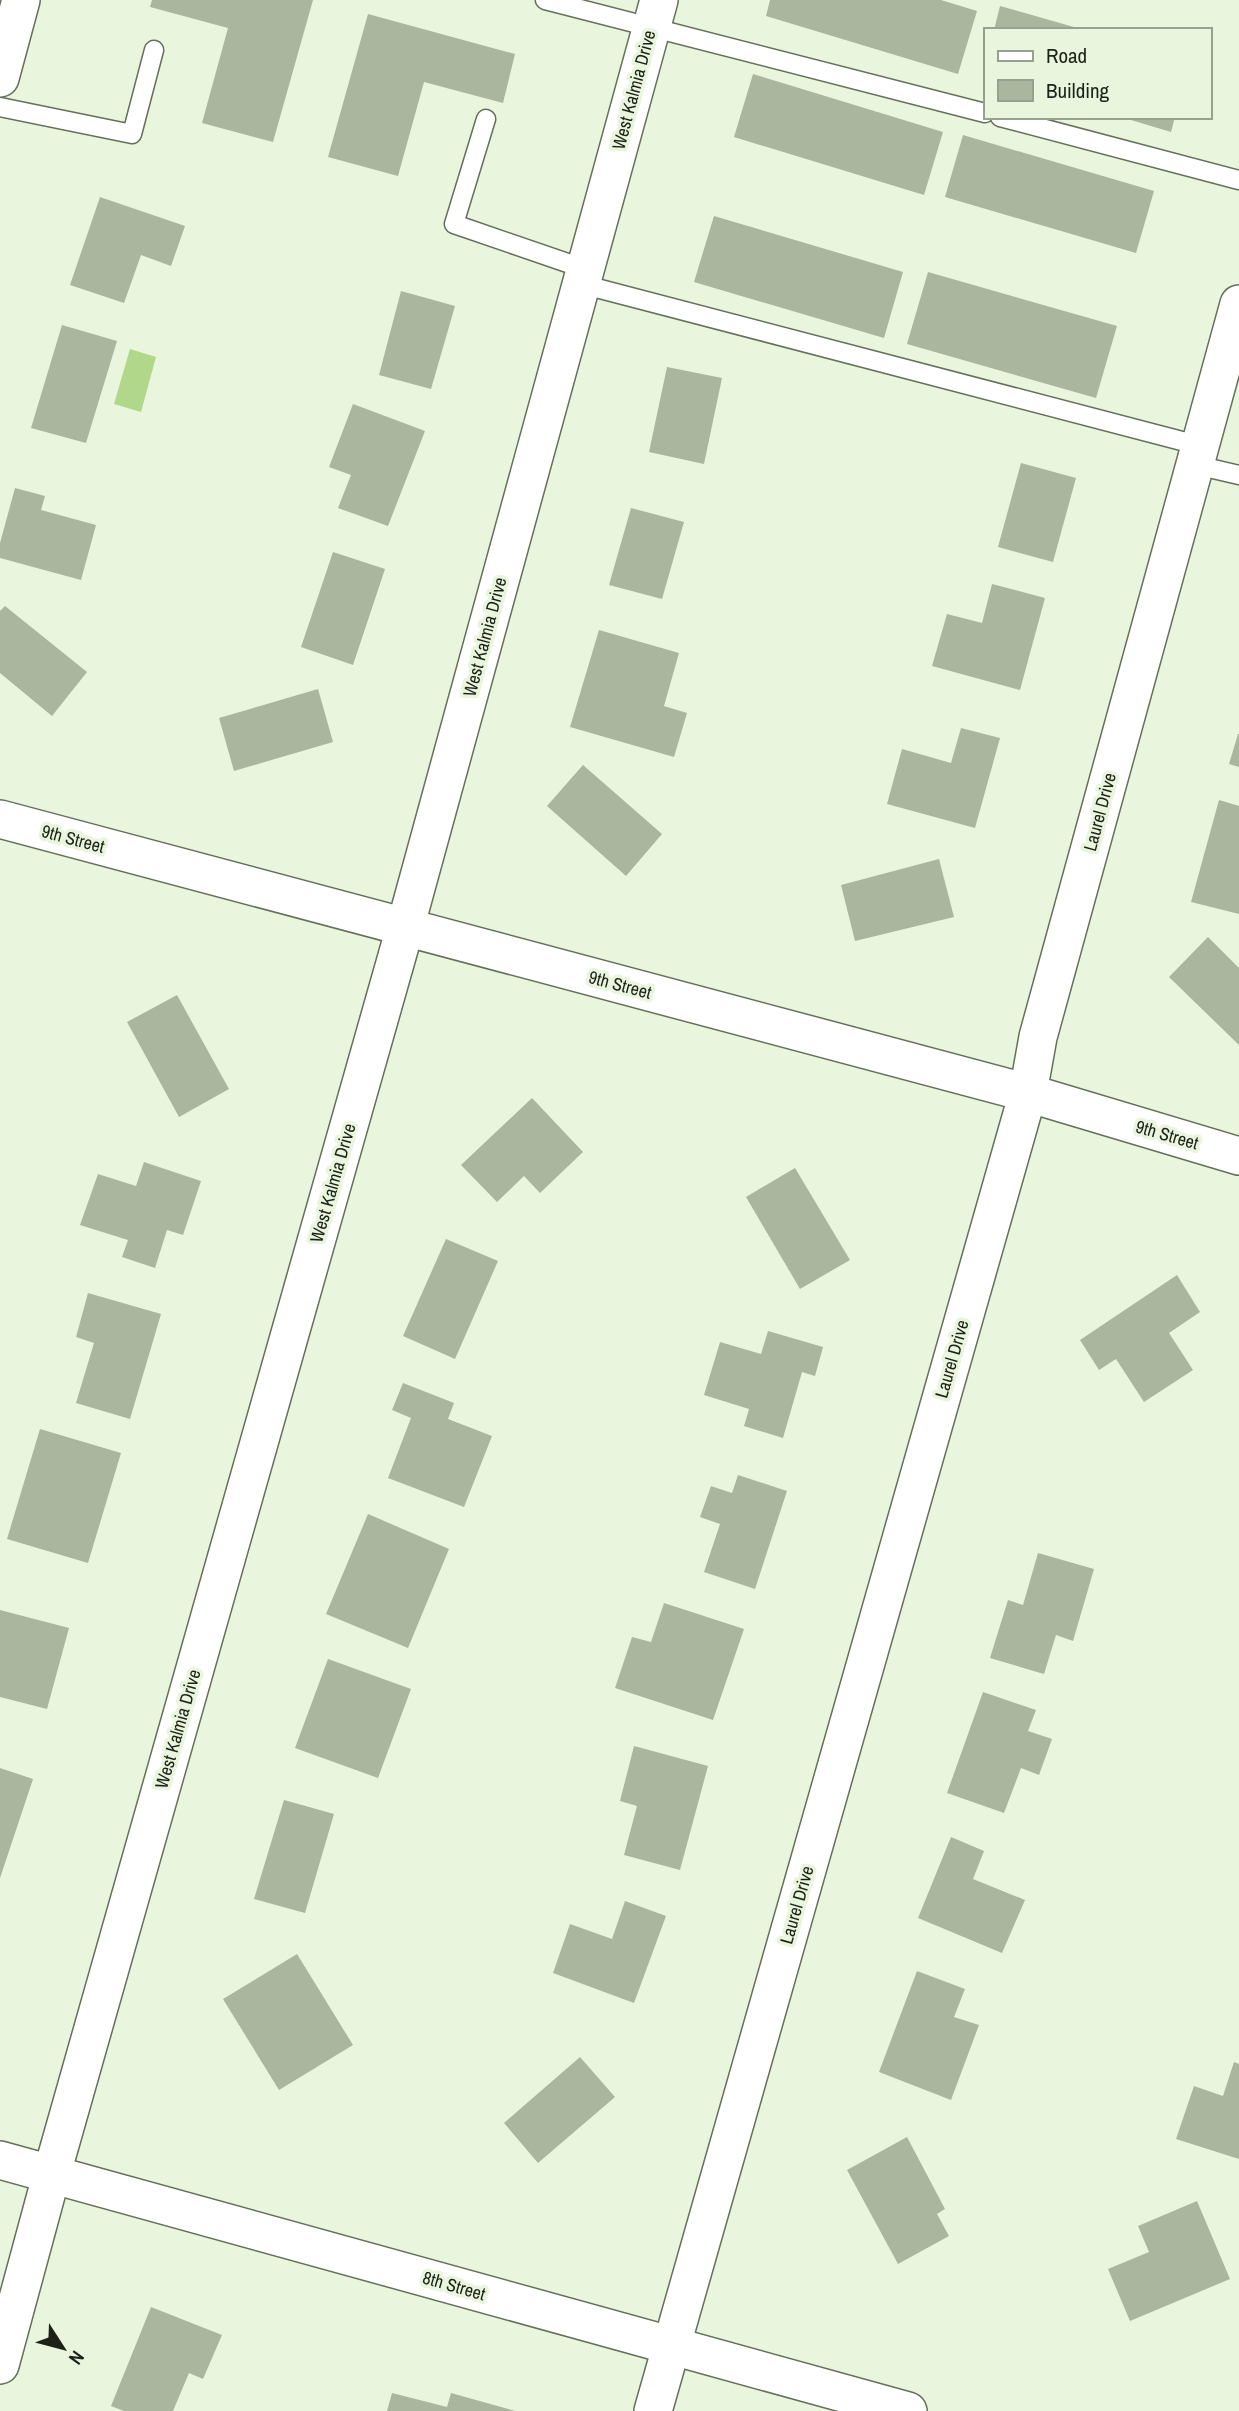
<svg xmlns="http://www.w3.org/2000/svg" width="1239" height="2411" font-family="'Archivo Narrow',sans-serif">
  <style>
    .water { fill: #b1d78a }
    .building { fill: #aab69e }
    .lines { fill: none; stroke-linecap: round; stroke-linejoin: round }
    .lane-casing { stroke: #65705a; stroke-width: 21 }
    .street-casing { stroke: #65705a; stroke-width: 40 }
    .lane { stroke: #fff; stroke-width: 18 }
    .street { stroke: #fff; stroke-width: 37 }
    .labels { text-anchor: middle; stroke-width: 7; stroke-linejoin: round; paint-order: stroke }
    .street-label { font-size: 18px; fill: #1d2219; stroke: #e9f6dd }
  </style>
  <rect width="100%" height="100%" fill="#e9f6dd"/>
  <!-- water -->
  <path class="water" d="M130,349L156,357L141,412L114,404Z"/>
  <!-- building -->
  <g class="building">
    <path d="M152,0H313L273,142L202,123L228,28L150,7Z"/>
    <path d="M770,0H941L977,11L958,74L766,16Z"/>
    <path d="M1000,6L1081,29V30H994Z"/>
    <path d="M368,14L515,54L503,103L424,82L398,176L328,157Z"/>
    <path d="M753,74L943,132L924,195L734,137Z"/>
    <path d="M1121,117H1175L1171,132Z"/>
    <path d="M963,135L1154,191L1136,253L945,197Z"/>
    <path d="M100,197L185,226L171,266L141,255L124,303L70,285Z"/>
    <path d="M714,216L903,272L884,338L694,282Z"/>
    <path d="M928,272L1117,326L1096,398L907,344Z"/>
    <path d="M401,291L455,306L431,389L379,375Z"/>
    <path d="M62,325L117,341L86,443L31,428Z"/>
    <path d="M667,367L722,378L704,464L649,452Z"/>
    <path d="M353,404L425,431L388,526L338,508L351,475L329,467Z"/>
    <path d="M1021,463L1076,478L1053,562L998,547Z"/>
    <path d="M15,488L45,496L41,510L96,525L81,580L0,558V543Z"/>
    <path d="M631,508L684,522L662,599L609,585Z"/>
    <path d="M333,552L385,569L353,665L301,647Z"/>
    <path d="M992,584L1045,598L1020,690L932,666L947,614L982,623Z"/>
    <path d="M5,606L87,672L52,716L0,673V611Z"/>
    <path d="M599,630L679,653L664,706L687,713L674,757L570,727Z"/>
    <path d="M318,689L333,742L234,771L219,718Z"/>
    <path d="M961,728L1000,738L975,828L887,804L902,749L951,763Z"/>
    <path d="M1238,734H1239V767L1229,764Z"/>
    <path d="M583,765L662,834L626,876L547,806Z"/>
    <path d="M1219,800L1239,806V914L1191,902Z"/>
    <path d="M939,859L954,917L855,941L841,885Z"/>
    <path d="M1208,937L1239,968V1045L1169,977Z"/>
    <path d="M177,995L229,1089L179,1117L127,1022Z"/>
    <path d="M532,1098L583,1152L540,1193L524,1176L497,1202L461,1165Z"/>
    <path d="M144,1162L201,1181L183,1235L167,1230L155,1268L122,1257L128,1240L80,1225L98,1174L136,1186Z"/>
    <path d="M795,1168L850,1260L800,1289L746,1197Z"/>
    <path d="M446,1239L498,1261L455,1359L403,1336Z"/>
    <path d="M1177,1275L1200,1312L1169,1333L1193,1370L1144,1402L1116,1359L1099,1370L1080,1340Z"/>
    <path d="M88,1293L161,1314L130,1419L76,1403L94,1343L76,1337Z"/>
    <path d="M768,1331L823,1347L815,1376L802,1372L783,1438L744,1426L749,1409L704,1395L720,1342L761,1354Z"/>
    <path d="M403,1383L454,1403L448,1419L492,1436L464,1507L388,1478L411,1418L392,1410Z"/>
    <path d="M40,1429L121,1453L88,1563L7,1539Z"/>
    <path d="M738,1475L787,1491L755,1589L704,1572L720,1524L700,1517L711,1486L732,1493Z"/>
    <path d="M368,1514L449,1549L408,1648L326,1614Z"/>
    <path d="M1038,1553L1094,1569L1073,1641L1056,1635L1044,1674L990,1658L1008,1600L1023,1605Z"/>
    <path d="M664,1603L744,1629L713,1720L615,1688L632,1637L651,1642Z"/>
    <path d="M0,1610L69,1628L47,1709L0,1697Z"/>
    <path d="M328,1659L411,1689L378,1778L295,1748Z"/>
    <path d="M983,1692L1036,1710L1028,1731L1052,1739L1039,1775L1021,1768L1004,1813L947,1793Z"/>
    <path d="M634,1746L708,1766L680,1870L624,1855L637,1806L620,1801Z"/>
    <path d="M0,1768L33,1779L0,1878Z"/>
    <path d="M284,1800L334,1814L305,1913L254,1899Z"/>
    <path d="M951,1837L984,1851L973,1879L1025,1900L1002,1953L918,1918Z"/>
    <path d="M625,1901L666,1916L634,2003L553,1973L570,1924L612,1939Z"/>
    <path d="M297,1954L353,2045L279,2090L223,1999Z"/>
    <path d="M917,1971L965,1989L954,2017L979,2025L951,2100L879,2072Z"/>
    <path d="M580,2057L615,2097L538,2163L504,2123Z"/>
    <path d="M1234,2062L1239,2064V2159L1176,2139L1194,2086L1223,2096Z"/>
    <path d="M907,2137L945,2209L937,2214L949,2236L898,2264L847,2170Z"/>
    <path d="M1197,2201L1230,2279L1130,2321L1108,2269L1149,2252L1138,2226Z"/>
    <path d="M151,2307L222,2335L203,2379L189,2373L173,2411H124L111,2406Z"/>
    <path d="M392,2393L447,2407L451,2393L515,2411H387Z"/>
  </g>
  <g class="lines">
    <!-- lane casing -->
    <g class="lane-casing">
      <g id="lane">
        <path d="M545,0L985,113"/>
        <path d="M0,107L132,134L154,50"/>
        <path d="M1000,117L1239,180"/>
        <path d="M486,119L454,224L585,269"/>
        <path d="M581,284L1201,446"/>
        <path d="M1196,465L1239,475"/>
      </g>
    </g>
    <!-- street casing -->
    <g class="street-casing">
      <g id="street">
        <path d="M0,78L21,0"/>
        <path d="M0,819L1028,1093L1239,1156"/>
        <path d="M0,2160L908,2411"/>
        <path d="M0,2365L52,2173L405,928L659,0"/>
        <path d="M653,2411L1028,1093L1038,1037L1239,304"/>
      </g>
    </g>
    <!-- lane -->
    <use href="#lane" class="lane"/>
    <!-- street -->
    <use href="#street" class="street"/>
  </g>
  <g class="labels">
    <!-- street labels -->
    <g class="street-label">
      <text transform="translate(634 90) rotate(-75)" y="6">West Kalmia Drive</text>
      <text transform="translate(485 637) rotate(-75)" y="6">West Kalmia Drive</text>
      <text transform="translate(1100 812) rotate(-75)" y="6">Laurel Drive</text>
      <text transform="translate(73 839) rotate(15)" y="6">9th Street</text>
      <text transform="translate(620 985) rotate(15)" y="6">9th Street</text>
      <text transform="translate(1167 1135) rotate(16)" y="6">9th Street</text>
      <text transform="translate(333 1183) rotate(-74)" y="6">West Kalmia Drive</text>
      <text transform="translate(952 1359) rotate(-74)" y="6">Laurel Drive</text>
      <text transform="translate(178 1729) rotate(-74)" y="6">West Kalmia Drive</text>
      <text transform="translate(797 1905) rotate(-74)" y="6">Laurel Drive</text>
      <text transform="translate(454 2286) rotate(16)" y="6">8th Street</text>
    </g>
  </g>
  <!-- legend -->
  <rect x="984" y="28" width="228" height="91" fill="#e9f6dd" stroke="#97a18f" stroke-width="2"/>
  <rect x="998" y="51" width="35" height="10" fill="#ffffff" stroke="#97a18f" stroke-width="2"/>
  <text x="1046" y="63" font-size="21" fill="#1d2219">Road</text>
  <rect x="998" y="80" width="35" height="21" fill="#aab69e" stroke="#97a18f" stroke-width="2"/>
  <text x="1046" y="98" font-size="21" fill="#1d2219">Building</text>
  <!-- north arrow -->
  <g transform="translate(63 2348) rotate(126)" stroke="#e9f6dd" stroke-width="5" paint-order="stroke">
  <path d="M0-5L12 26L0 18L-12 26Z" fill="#1d2219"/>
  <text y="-10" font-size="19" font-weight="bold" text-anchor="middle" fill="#1d2219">N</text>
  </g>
</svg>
